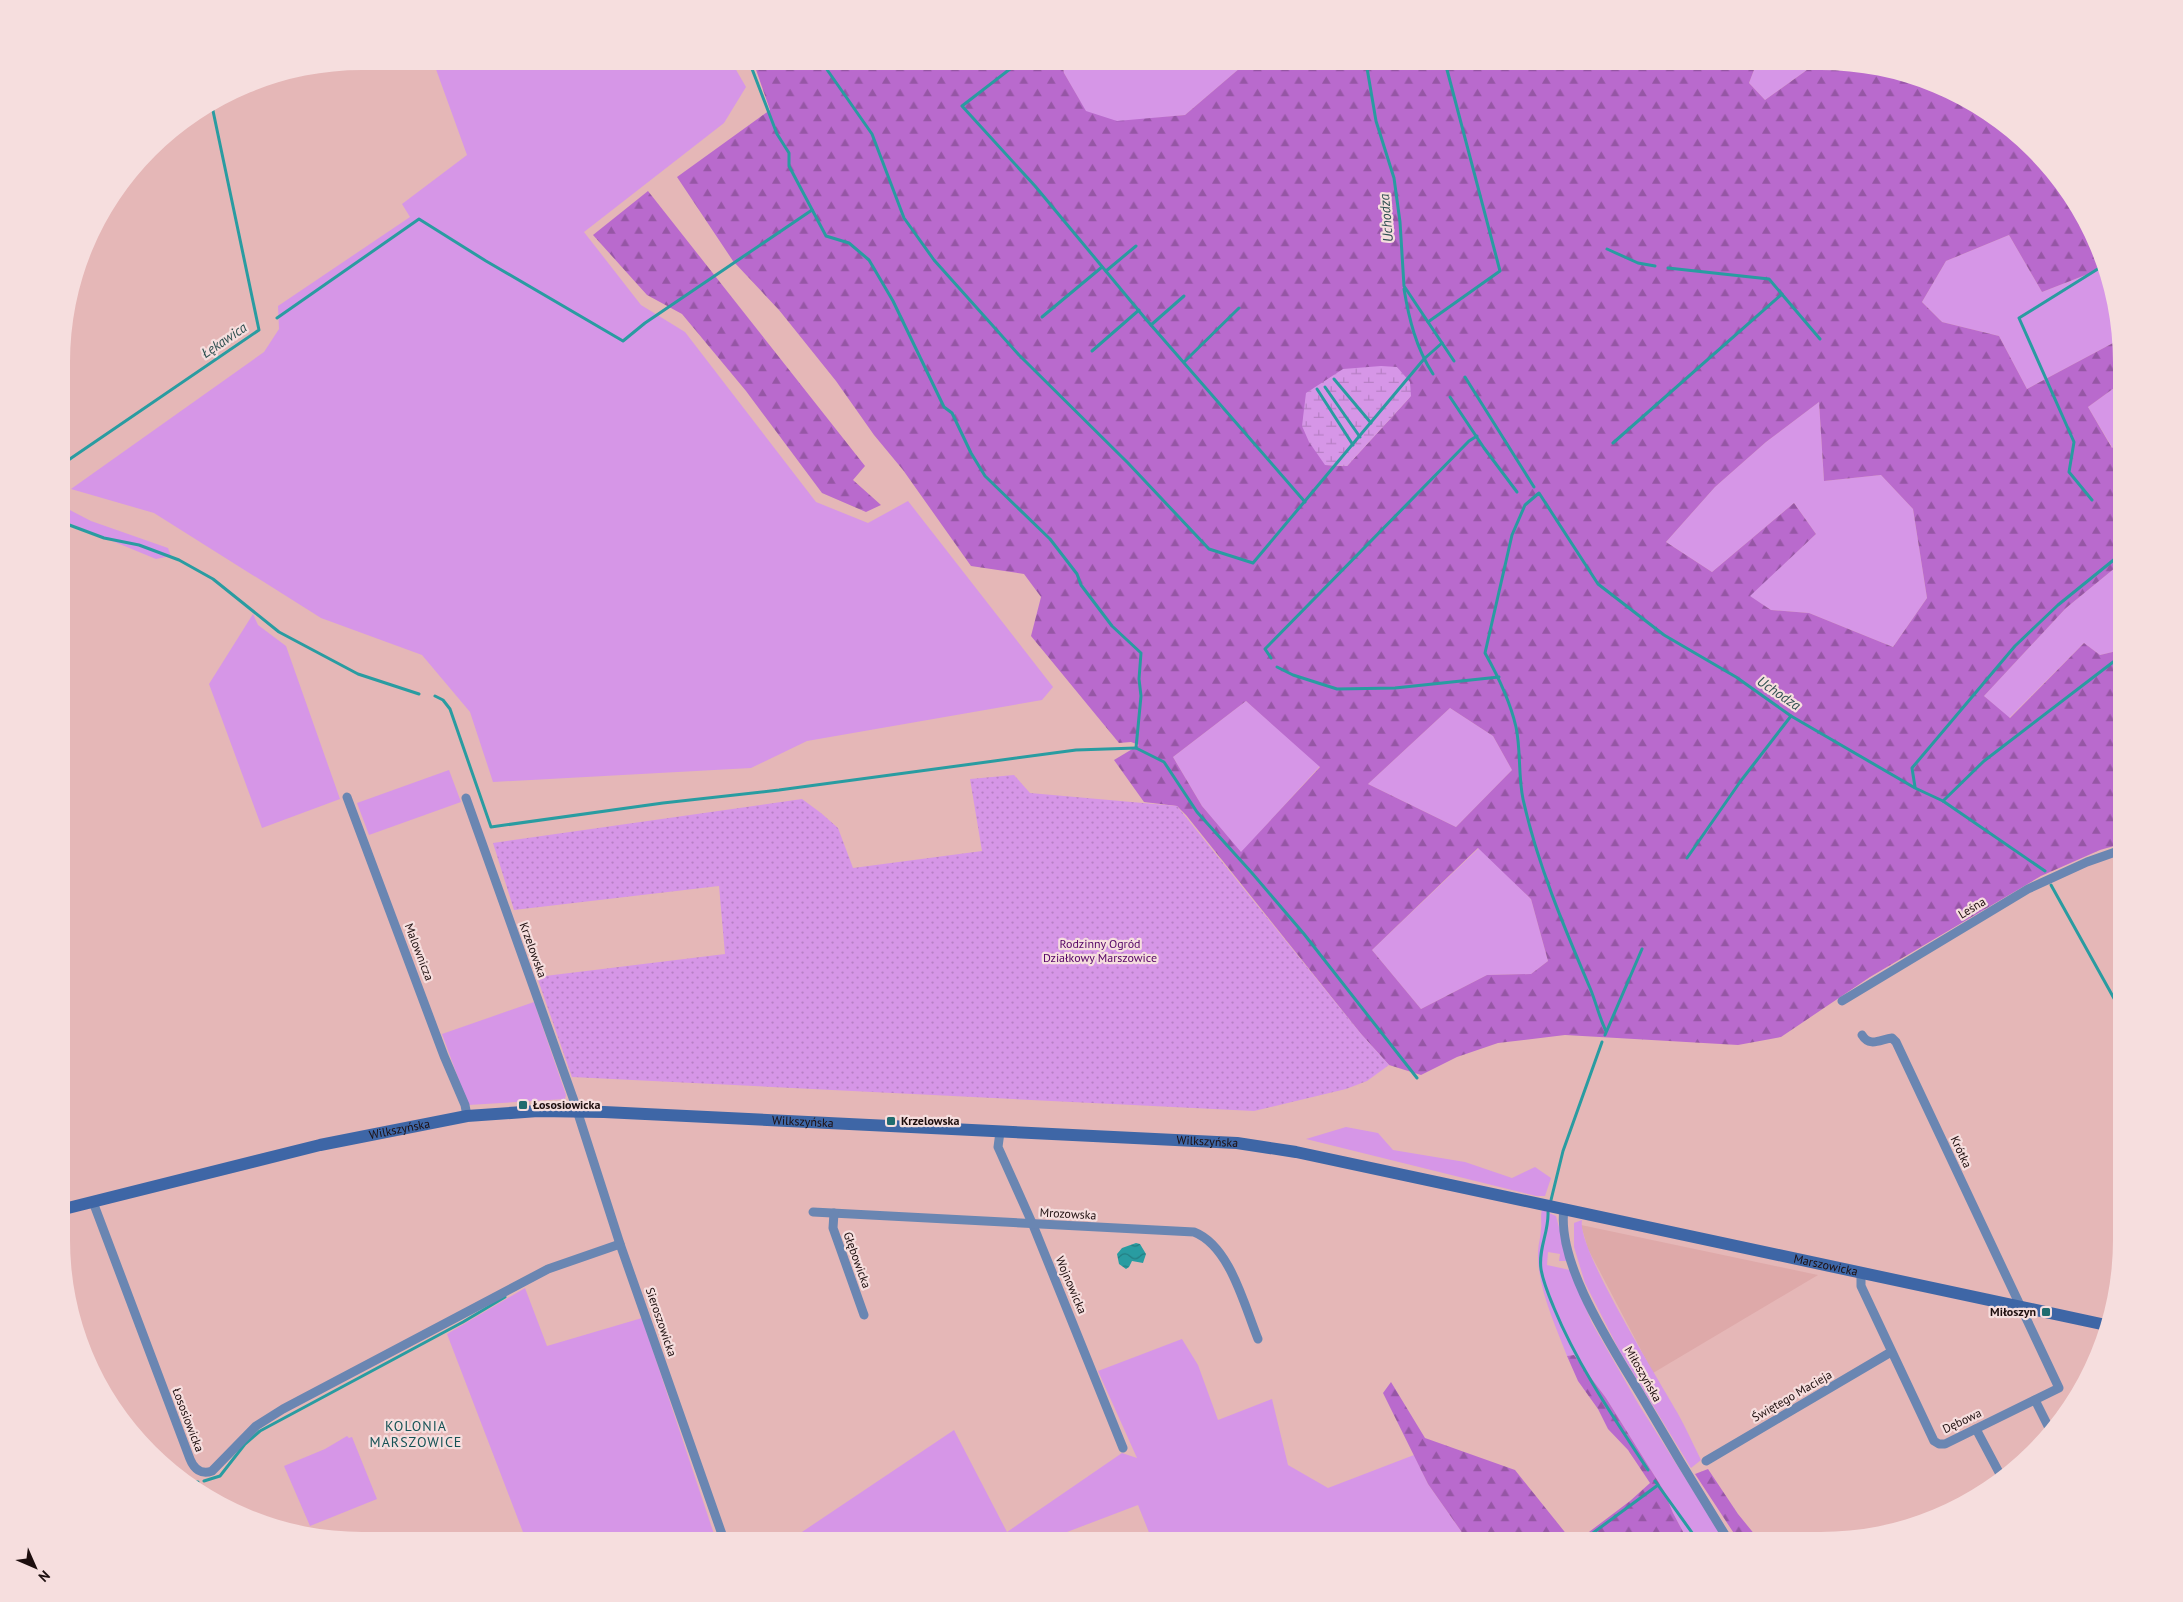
<svg xmlns="http://www.w3.org/2000/svg" width="2183" height="1602" font-family="'PT Sans',sans-serif">
  <style>
    .built { fill: #dea9a9 }
    .grass { fill: #d696e7 }
    .forest { fill: url(#forest-firs); fill-rule: evenodd }
    .wetland { fill: url(#wetland-marsh) }
    .garden { fill: url(#garden-dots) }
    .water { fill: url(#water-waves) }
    .lines { fill: none; stroke-linecap: round; stroke-linejoin: round }
    .stream { stroke: #299ca1; stroke-width: 3 }
    .street { stroke: #6a86b2; stroke-width: 9 }
    .secondary { stroke: #3e66a6; stroke-width: 12 }
    .poi-dot { fill: #206c6f; stroke: #f6dede; stroke-width: 2 }
    .labels { text-anchor: middle; stroke-width: 4.5; stroke-linejoin: round; paint-order: stroke }
    .street-label { font-size: 12px; fill: #1d0e0e; stroke: #f6dede }
    .park-label { font-size: 12px; fill: #540365; stroke: #f6dede }
    .poi-label { font-size: 12px; font-weight: bold; fill: #1d0e0e; stroke: #f6dede; text-anchor: start }
    .water-label { font-size: 14px; font-style: italic; fill: #305152; stroke: #f6dede }
    .neighbourhood-label { font-size: 14px; letter-spacing: 1px; fill: #155255; stroke: #f6dede }
  </style>
  <defs>
    <pattern id="forest-firs" width="22" height="20" patternUnits="userSpaceOnUse" patternTransform="scale(1.25)"><rect width="22" height="20" fill="#b96acd"/><path d="M5 1l3.5 6h-7zM16 11l3.5 6h-7z" fill="#9656a5"/></pattern>
    <pattern id="wetland-marsh" width="20" height="14" patternUnits="userSpaceOnUse" patternTransform="scale(1.25)"><rect width="20" height="14" fill="#d696e7"/><path d="M1 5h8M5 5V1M11 12h8M15 12V8" fill="none" stroke="#b780c5"/></pattern>
    <pattern id="garden-dots" width="8" height="8" patternUnits="userSpaceOnUse" patternTransform="scale(1.25)"><rect width="8" height="8" fill="#d696e7"/><path d="M2 2h.1M6 6h.1" fill="none" stroke="#b780c5" stroke-width="1.8" stroke-linecap="round"/></pattern>
    <pattern id="water-waves" width="16" height="10" patternUnits="userSpaceOnUse" patternTransform="scale(1.25)"><rect width="16" height="10" fill="#299ca1"/><path d="M0 5q4-4 8 0t8 0" fill="none" stroke="#237e82"/></pattern>
  </defs>
  <rect width="100%" height="100%" fill="#e5b7b7"/>
  <!-- built -->
  <path class="built" d="M1581,1225L1818,1275L1653,1373L1588,1249Z"/>
  <!-- grass -->
  <g class="grass">
    <path d="M433,61H731L746,87L724,123L584,232L641,305L685,332L816,502L868,523L908,501L1053,687L1042,700L807,741L751,768L493,782L470,712L422,655L321,618L154,513L71,489L264,352L279,329L278,306L410,217L402,204L467,155Z"/>
    <path d="M1062,62H1247L1185,115L1117,122L1086,112L1064,73Z"/>
    <path d="M1757,62H1818L1765,100L1749,83Z"/>
    <path d="M2009,235L2042,292L2101,269L2121,343V357L2113,343L2027,389L1999,336L1942,322L1922,302L1946,261Z"/>
    <path d="M2121,383V442L2113,449L2088,407Z"/>
    <path d="M1819,402L1824,481L1881,475L1913,509L1927,598L1893,647L1809,613L1771,610L1749,596L1816,534L1794,503L1712,572L1666,542L1715,487L1766,442Z"/>
    <path d="M64,507L91,521L168,548L171,556L156,559L64,521Z"/>
    <path d="M2121,563V650L2100,655L2084,643L2009,718L1984,696L2066,608Z"/>
    <path d="M253,614L258,625L286,646L340,799L262,828L209,684Z"/>
    <path d="M1246,701L1320,766L1241,853L1202,806L1173,757Z"/>
    <path d="M1450,708L1493,736L1512,770L1456,827L1368,784Z"/>
    <path d="M449,770L461,802L369,835L357,803Z"/>
    <path d="M1479,848L1531,899L1548,961L1531,974L1487,975L1421,1009L1372,950Z"/>
    <path d="M534,1002L566,1095L565,1099L468,1105L442,1034Z"/>
    <path d="M1346,1127L1378,1133L1393,1150L1465,1162L1512,1178L1535,1167L1551,1178L1545,1196H1536L1306,1139Z"/>
    <path d="M1542,1210L1556,1216L1568,1261H1559L1560,1254L1548,1252L1547,1265L1570,1270L1592,1323L1639,1405L1725,1541H1688L1673,1513L1664,1491L1606,1398L1574,1355L1567,1356C1555,1324 1537,1287 1538,1252C1538,1244 1541,1237 1541,1229C1542,1221 1540,1217 1542,1210Z"/>
    <path d="M1582,1220C1576,1248 1660,1381 1677,1412C1686,1428 1693,1444 1701,1460L1691,1468L1619,1350L1585,1283L1574,1247V1223Z"/>
    <path d="M525,1288L547,1346L642,1318L716,1540H526L447,1334Z"/>
    <path d="M1182,1339L1198,1365L1218,1420L1272,1399L1288,1465L1328,1488L1414,1455L1428,1484L1468,1541L1152,1540L1138,1505L1046,1540H790L954,1430L1007,1532L1122,1453L1137,1458L1098,1371Z"/>
    <path d="M347,1436L349,1438L352,1437L377,1499L310,1526L284,1466L325,1449Z"/>
  </g>
  <!-- forest -->
  <g class="forest">
    <path d="M753,61L1062,62L1064,73L1086,111L1117,121L1185,115L1247,62H1757L1749,83L1765,100L1818,62H1840L1936,84L2004,124L2047,164L2091,229L2101,269L2042,292L2009,235L1946,261L1922,302L1942,322L1999,336L2027,389L2113,343L2121,357V383L2088,407L2112,448L2121,442V563L2066,608L1984,696L2010,718L2084,643L2100,655L2121,650V844L2100,850L2041,876L1870,977L1781,1037L1738,1045L1565,1035L1498,1043L1457,1057L1421,1075L1389,1065L1361,1034L1186,815L1177,806L1144,802L1114,760L1139,745L1131,742L1119,743L1031,636L1041,597L1024,574L971,566L903,470L874,435L836,381L779,310L733,261L677,177L770,110ZM1411,396L1347,466L1325,465ZM1819,402L1824,481L1881,475L1913,509L1927,598L1893,647L1809,613L1771,610L1750,596L1816,534L1794,503L1712,572L1666,542L1715,487L1766,442ZM1246,701L1320,767L1241,852L1202,806L1173,757ZM1450,708L1493,736L1512,770L1456,827L1368,784ZM1478,848L1531,899L1548,961L1531,974L1487,975L1421,1009L1372,950Z"/>
    <path d="M648,191L865,466L853,480L881,505L866,512L822,493L746,391L682,314L647,295L593,235Z"/>
    <path d="M1574,1355L1606,1398L1664,1491L1673,1513L1688,1541H1577L1630,1501L1650,1483L1628,1450L1608,1429L1598,1409L1578,1381L1567,1356Z"/>
    <path d="M1391,1382L1425,1438L1515,1470L1572,1541H1468L1428,1484L1383,1393Z"/>
    <path d="M1708,1469L1738,1514L1760,1541H1739L1695,1474Z"/>
  </g>
  <!-- wetland -->
  <path class="wetland" d="M1381,366L1397,367L1410,382L1411,396L1347,466L1325,465L1309,442L1302,426L1306,393L1343,369Z"/>
  <!-- garden -->
  <path class="garden" d="M1014,775L1030,793L1177,806L1361,1034L1389,1065L1367,1081L1346,1089L1254,1111L572,1077L537,977L725,954L719,886L514,910L493,843L802,799L821,813L838,828L853,868L982,851L970,779Z"/>
  <!-- water -->
  <path class="water" d="M1136,1243L1140,1244L1146,1254L1143,1263L1132,1261L1129,1267L1126,1269L1119,1264L1117,1254L1122,1248Z"/>
  <g class="lines">
    <!-- stream -->
    <g class="stream">
      <path d="M749,61L777,134L789,153V166L826,236L849,243L869,260L893,301L944,407L952,413L971,453L985,476L1050,539L1077,574L1081,585L1112,626L1141,653L1139,679L1141,696L1136,748L1164,762L1197,812L1252,873L1304,934L1417,1078"/>
      <path d="M821,61L872,134L904,218L934,260L1019,355L1128,463L1209,549L1253,563L1424,359L1442,343"/>
      <path d="M1019,62L962,106L1035,186L1144,317L1305,502"/>
      <path d="M1366,62L1376,121L1394,178L1400,222L1404,286L1454,361"/>
      <path d="M1607,249L1638,263L1655,266"/>
      <path d="M1668,268L1769,279L1820,339"/>
      <path d="M1106,271L1136,246"/>
      <path d="M1404,289C1409,319 1416,348 1433,374"/>
      <path d="M1042,317L1102,267"/>
      <path d="M277,318L419,219L486,261L623,341L645,323L812,210"/>
      <path d="M1428,322L1500,271L1445,62"/>
      <path d="M1151,325L1184,296"/>
      <path d="M1092,351L1139,310"/>
      <path d="M1184,362L1239,308"/>
      <path d="M1465,377L1534,487"/>
      <path d="M1334,379L1371,423"/>
      <path d="M1325,387L1360,437"/>
      <path d="M1317,389L1353,445"/>
      <path d="M1450,397L1484,448L1517,492"/>
      <path d="M1613,443L1782,294"/>
      <path d="M64,463L259,330L212,106"/>
      <path d="M2092,500L2069,472L2074,442L2019,318L2101,267"/>
      <path d="M64,523L104,538L139,545L179,560L213,579L279,632L358,674L419,694"/>
      <path d="M1271,658L1265,649L1469,441L1477,436"/>
      <path d="M1277,667L1293,675L1337,689L1395,688L1499,677"/>
      <path d="M435,696L443,700L450,709L491,827L663,803L779,790L1076,750L1136,748"/>
      <path d="M1915,787L1912,768L2015,646L2058,605L2121,554"/>
      <path d="M1943,801L1984,761L2121,656"/>
      <path d="M1687,858L1740,782L1791,716"/>
      <path d="M2051,885L2121,1011"/>
      <path d="M1606,1031C1599,1017 1596,1002 1590,988C1564,927 1537,863 1523,799C1518,775 1521,750 1516,727C1510,701 1498,676 1485,653L1512,535L1525,505L1539,493L1598,584L1664,635L1736,677L1791,716L1915,788L1943,801L2045,871"/>
      <path d="M1605,1035L1642,949"/>
      <path d="M1551,1200L1563,1151L1602,1042"/>
      <path d="M1548,1212C1549,1232 1538,1249 1541,1269C1543,1282 1549,1296 1554,1308C1578,1366 1614,1418 1648,1470"/>
      <path d="M204,1481L220,1476L245,1444L260,1431L463,1322L505,1297"/>
      <path d="M1655,1481L1698,1541"/>
      <path d="M186,1482H198"/>
      <path d="M1582,1541L1658,1485"/>
    </g>
    <!-- street -->
    <g class="street">
      <path d="M347,797L444,1056L465,1105L467,1116"/>
      <path d="M466,798L573,1098L620,1244L724,1540"/>
      <path d="M1842,1001L2028,889L2087,862L2121,850"/>
      <path d="M1000,1132L998,1147L1033,1225L1123,1448"/>
      <path d="M93,1202L190,1459C194,1469 201,1475 212,1471L256,1426L283,1409L548,1269L620,1244"/>
      <path d="M1564,1209C1556,1264 1614,1350 1642,1397C1670,1445 1699,1493 1729,1541"/>
      <path d="M813,1212L1194,1232C1230,1246 1244,1305 1258,1339"/>
      <path d="M834,1213L833,1228L864,1315"/>
      <path d="M1861,1273V1286L1934,1441L1939,1444H1945L2059,1388L1896,1042L1892,1038C1881,1039 1870,1048 1862,1035"/>
      <path d="M2035,1400L2051,1432"/>
      <path d="M1976,1429L2002,1478"/>
      <path d="M1706,1461L1891,1352"/>
    </g>
    <!-- secondary -->
    <path class="secondary" id="s1" d="M64,1209L320,1145L467,1116L538,1111L604,1112L1237,1143L1296,1152L2106,1325"/>
  </g>
  <!-- markers -->
  <g class="poi-dot">
    <rect x="518" y="1100" width="10" height="10" rx="2.5"/>
    <rect x="886" y="1116" width="10" height="10" rx="2.5"/>
    <rect x="2041" y="1307" width="10" height="10" rx="2.5"/>
  </g>
  <g class="labels">
    <!-- street labels -->
    <g class="street-label">
      <text transform="translate(1972 908) rotate(-31)" y="4">Leśna</text>
      <text transform="translate(533 950) rotate(70)" y="4">Krzelowska</text>
      <text transform="translate(419 952) rotate(69)" y="4">Malownicza</text>
      <text dy="4" stroke="none"><textPath href="#s1" startOffset="750">Wilkszyńska</textPath></text>
      <text dy="4" stroke="none"><textPath href="#s1" startOffset="345">Wilkszyńska</textPath></text>
      <text dy="4" stroke="none"><textPath href="#s1" startOffset="1155">Wilkszyńska</textPath></text>
      <text transform="translate(1961 1152) rotate(65)" y="4">Krótka</text>
      <text transform="translate(1068 1214) rotate(3)" y="4">Mrozowska</text>
      <text transform="translate(857 1260) rotate(70)" y="4">Głębowicka</text>
      <text dy="4" stroke="none"><textPath href="#s1" startOffset="1786">Marszowicka</textPath></text>
      <text transform="translate(1071 1285) rotate(67)" y="4">Wojnowicka</text>
      <text transform="translate(661 1322) rotate(71)" y="4">Sieroszowicka</text>
      <text transform="translate(1643 1374) rotate(60)" y="4">Miłoszyńska</text>
      <text transform="translate(1792 1396) rotate(-30)" y="4">Świętego Macieja</text>
      <text transform="translate(188 1420) rotate(69)" y="4">Łososiowicka</text>
      <text transform="translate(1962 1421) rotate(-25)" y="4">Dębowa</text>
    </g>
    <!-- park labels -->
    <g class="park-label">
      <text x="1100" y="948">Rodzinny Ogród<tspan x="1100" dy="14">Działkowy Marszowice</tspan></text>
    </g>
    <!-- poi labels -->
    <g class="poi-label">
      <text x="533" y="1109">Łososiowicka</text>
      <text x="901" y="1125">Krzelowska</text>
      <text x="2036" y="1316" text-anchor="end">Miłoszyn</text>
    </g>
    <!-- water labels -->
    <g class="water-label">
      <text transform="translate(1386 218) rotate(-95)" y="5">Uchodza</text>
      <text transform="translate(224 340) rotate(-34)" y="5">Łękawica</text>
      <text transform="translate(1779 693) rotate(34)" y="5">Uchodza</text>
    </g>
    <!-- neighbourhood labels -->
    <g class="neighbourhood-label">
      <text x="416" y="1431">KOLONIA<tspan x="416" dy="16">MARSZOWICE</tspan></text>
    </g>
  </g>
  <!-- crop -->
  <path d="M0 0H2183V1602H0ZM362 70H1821A292 292 0 0 1 2113 362V1240A292 292 0 0 1 1821 1532H362A292 292 0 0 1 70 1240V362A292 292 0 0 1 362 70Z" fill="#f6dede" fill-rule="evenodd"/>
  <!-- north arrow -->
  <g transform="translate(35 1567) rotate(135)" stroke="#f6dede" stroke-width="4" paint-order="stroke">
  <path d="M0-4L9 19L0 12L-9 19Z" fill="#1d0e0e"/>
  <text y="-8" font-size="14" font-weight="bold" text-anchor="middle" fill="#1d0e0e">N</text>
  </g>
</svg>
